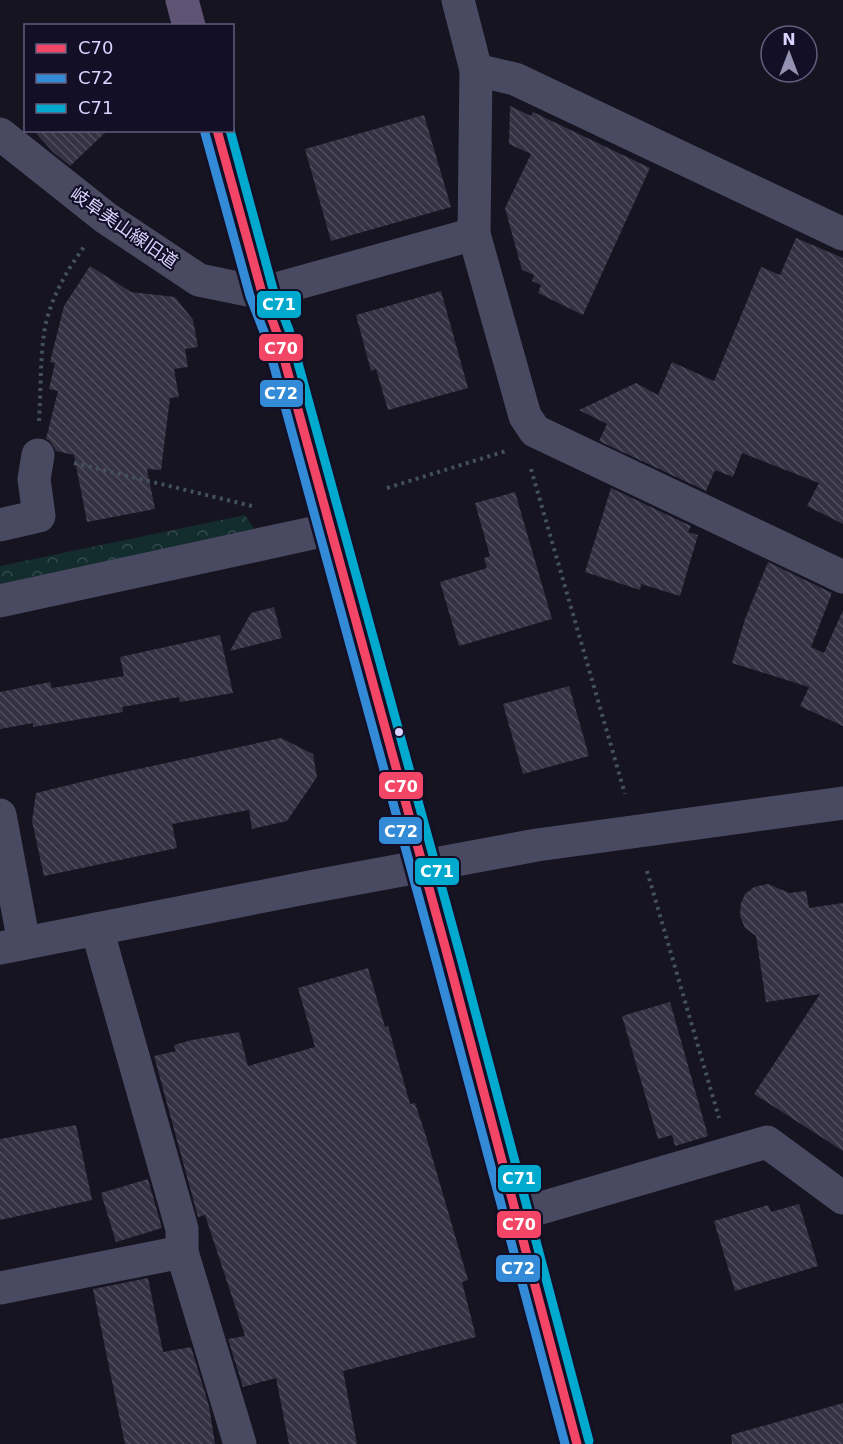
<svg xmlns="http://www.w3.org/2000/svg" width="843" height="1444" font-family="'DejaVu Sans','Noto Sans JP',sans-serif">
  <style>
    .forest { fill: url(#forest-crowns) }
    .building { fill: url(#building-back-hatch) }
    .lines { fill: none; stroke-linecap: round; stroke-linejoin: round }
    .path { stroke: #44505f; stroke-width: 4; stroke-dasharray: 3 4.5; stroke-linecap: butt }
    .minor { stroke: #4a4962; stroke-width: 33 }
    .major { stroke: #5e5373; stroke-width: 33 }
    .bus-1-casing { stroke: #130f26; stroke-width: 14 }
    .bus-2-casing { stroke: #130f26; stroke-width: 14 }
    .bus-3-casing { stroke: #130f26; stroke-width: 14 }
    .bus-1 { stroke: #f34667; stroke-width: 9 }
    .bus-2 { stroke: #338bd7; stroke-width: 9 }
    .bus-3 { stroke: #00a9ce; stroke-width: 9 }
    .bus-dot { fill: #d9d4ff; stroke: #130f26; stroke-width: 2 }
    .labels { text-anchor: middle; stroke-width: 4.5; stroke-linejoin: round; paint-order: stroke }
    .street-label { font-size: 18px; fill: #d9d4ff; stroke: #130f26 }
    .line-badge { stroke: #130f26; stroke-width: 2 }
    .badge-label { font-size: 16px; text-anchor: middle; font-weight: bold; fill: #fff }
  </style>
  <defs>
    <pattern id="forest-crowns" width="20" height="18" patternUnits="userSpaceOnUse" patternTransform="scale(1.5)"><rect width="20" height="18" fill="#132c2d"/><path d="M2 6a3 3 0 1 1 6 0M12 15a3 3 0 1 1 6 0" fill="none" stroke="#354a4c"/></pattern>
    <pattern id="building-back-hatch" width="6" height="6" patternUnits="userSpaceOnUse" patternTransform="scale(1.5)"><rect width="6" height="6" fill="#343243"/><path d="M-1 5l2 2M0 0l6 6M5-1l2 2" fill="none" stroke="#514f5f"/></pattern>
  </defs>
  <rect width="100%" height="100%" fill="#161421"/>
  <!-- forest -->
  <path class="forest" d="M245,515L257,533L0,586V566Z"/>
  <!-- building -->
  <g class="building">
    <path d="M510,106L531,116L533,112L650,168L583,315L538,293L541,285L532,281L534,275L522,270L505,208L531,154L509,144Z"/>
    <path d="M424,115L451,207L331,241L305,149Z"/>
    <path d="M33,130H108L70,166L53,152Z"/>
    <path d="M796,238L843,258V524L807,506L819,483L742,453L733,477L715,470L706,491L599,441L607,424L579,410L636,383L658,395L672,362L714,381L761,267L780,275Z"/>
    <path d="M90,266L131,292L175,297L193,320L198,347L185,349L188,367L174,369L179,397L170,398L161,470L147,469L155,509L87,522L74,455L56,451L50,441L46,439L58,391L49,389L55,363L50,362L64,306Z"/>
    <path d="M441,291L468,388L388,410L376,369L371,371L356,315Z"/>
    <path d="M611,488L691,526L688,532L698,535L680,596L641,584L640,590L585,572Z"/>
    <path d="M515,492L552,619L459,646L440,582L487,568L484,558L490,556L475,503Z"/>
    <path d="M768,562L832,593L811,647L824,653L843,610V726L800,706L809,687L732,663L745,619Z"/>
    <path d="M274,607L282,638L230,651L251,613Z"/>
    <path d="M220,635L233,693L180,702L179,697L122,707L123,712L33,727V723L0,729V692L50,682L52,688L124,676L120,657Z"/>
    <path d="M569,686L589,756L523,774L503,704Z"/>
    <path d="M281,738L313,754L317,777L287,821L252,829L249,810L172,824L177,848L44,876L32,821L36,793L106,776Z"/>
    <path d="M768,884L789,893L806,891L809,908L843,903V1151L754,1094L820,994L766,1002L756,936L745,928L740,916L741,903L745,894L754,887Z"/>
    <path d="M368,968L385,1027L388,1026L410,1104L415,1103L426,1136L468,1280L462,1282L476,1337L343,1371L357,1444H289L276,1378L243,1387L228,1339L245,1336L205,1215L198,1217L154,1056L176,1051L174,1045L192,1040L239,1032L248,1066L315,1047L298,988Z"/>
    <path d="M670,1002L708,1136L675,1146L672,1135L658,1139L622,1016Z"/>
    <path d="M76,1125L92,1200L0,1220V1139Z"/>
    <path d="M148,1179L162,1228L116,1242L101,1193Z"/>
    <path d="M799,1204L818,1266L735,1291L714,1221L768,1205L771,1212Z"/>
    <path d="M148,1278L163,1352L191,1347L209,1406L215,1444H125L93,1289Z"/>
    <path d="M843,1403V1444H732L731,1435Z"/>
  </g>
  <g class="lines">
    <!-- path -->
    <g class="path">
      <path d="M39,421C41,392 40,362 44,334C48,303 66,271 84,247"/>
      <path d="M74,463L256,507"/>
      <path d="M531,469L625,794"/>
      <path d="M387,488L506,451"/>
      <path d="M647,871L719,1118"/>
    </g>
    <!-- minor -->
    <g class="minor">
      <path d="M458,0L476,70L474,234L525,416L535,431L843,577"/>
      <path d="M476,70L515,79L843,234"/>
      <path d="M0,134L106,218L199,280L262,293L474,234"/>
      <path d="M0,525L39,516L34,479L38,455"/>
      <path d="M0,601L331,529"/>
      <path d="M0,815L24,943"/>
      <path d="M97,929L182,1229V1252L240,1444"/>
      <path d="M0,948L310,887L537,845L843,803"/>
      <path d="M517,1215L767,1142L843,1198"/>
      <path d="M0,1288L182,1252"/>
    </g>
    <!-- major -->
    <g class="major">
      <path d="M182,0L189,26"/>
      <path d="M217,130L262,293L277,333L449,961L577,1444"/>
    </g>
    <!-- bus-1 casing -->
    <g class="bus-1-casing">
      <path id="bus-1" d="M217,130L262,293L277,333L449,961L577,1444"/>
    </g>
    <!-- bus-2 casing -->
    <g class="bus-2-casing">
      <path id="bus-2" d="M205,133L250,296L266,337L437,964L565,1444"/>
    </g>
    <!-- bus-3 casing -->
    <g class="bus-3-casing">
      <path id="bus-3" d="M230,130L273,289L289,330L461,958L589,1441"/>
    </g>
    <!-- bus-1 -->
    <use href="#bus-1" class="bus-1"/>
    <!-- bus-2 -->
    <use href="#bus-2" class="bus-2"/>
    <!-- bus-3 -->
    <use href="#bus-3" class="bus-3"/>
  </g>
  <!-- markers -->
  <circle class="bus-dot" cx="399" cy="732" r="5"/>
  <g class="labels">
    <!-- street labels -->
    <g class="street-label">
      <text transform="translate(124 228) rotate(35)" y="6">岐阜美山線旧道</text>
    </g>
  </g>
  <g class="line-badge">
    <rect x="256" y="290" width="46" height="29" rx="6" fill="#00a9ce"/>
    <rect x="258" y="333" width="46" height="29" rx="6" fill="#f34667"/>
    <rect x="259" y="379" width="45" height="29" rx="6" fill="#338bd7"/>
    <rect x="378" y="771" width="46" height="29" rx="6" fill="#f34667"/>
    <rect x="378" y="816" width="45" height="29" rx="6" fill="#338bd7"/>
    <rect x="414" y="857" width="46" height="29" rx="6" fill="#00a9ce"/>
    <rect x="497" y="1164" width="45" height="29" rx="6" fill="#00a9ce"/>
    <rect x="496" y="1210" width="46" height="29" rx="6" fill="#f34667"/>
    <rect x="495" y="1254" width="46" height="29" rx="6" fill="#338bd7"/>
  </g>
  <g class="badge-label">
    <text x="279" y="310">C71</text>
    <text x="281" y="354">C70</text>
    <text x="281" y="399">C72</text>
    <text x="401" y="792">C70</text>
    <text x="401" y="837">C72</text>
    <text x="437" y="877">C71</text>
    <text x="519" y="1184">C71</text>
    <text x="519" y="1230">C70</text>
    <text x="518" y="1274">C72</text>
  </g>
  <!-- legend -->
  <rect x="24" y="24" width="210" height="108" fill="#130f26" stroke="#625e7d" stroke-width="1.5"/>
  <rect x="36" y="44" width="30" height="9" fill="#f34667" stroke="#625e7d" stroke-width="1.5"/>
  <text x="78" y="54" font-size="18" fill="#d9d4ff">C70</text>
  <rect x="36" y="74" width="30" height="9" fill="#338bd7" stroke="#625e7d" stroke-width="1.5"/>
  <text x="78" y="84" font-size="18" fill="#d9d4ff">C72</text>
  <rect x="36" y="104" width="30" height="9" fill="#00a9ce" stroke="#625e7d" stroke-width="1.5"/>
  <text x="78" y="114" font-size="18" fill="#d9d4ff">C71</text>
  <!-- north arrow -->
  <g transform="translate(789 54)"><circle r="28" fill="#130f26" stroke="#625e7d" stroke-width="1.5"/>
  <path d="M0-4.5L10 22L0 15L-10 22Z" fill="#9591b1"/>
  <text y="-9" font-size="16" font-weight="bold" text-anchor="middle" fill="#d9d4ff">N</text>
  </g>
</svg>
